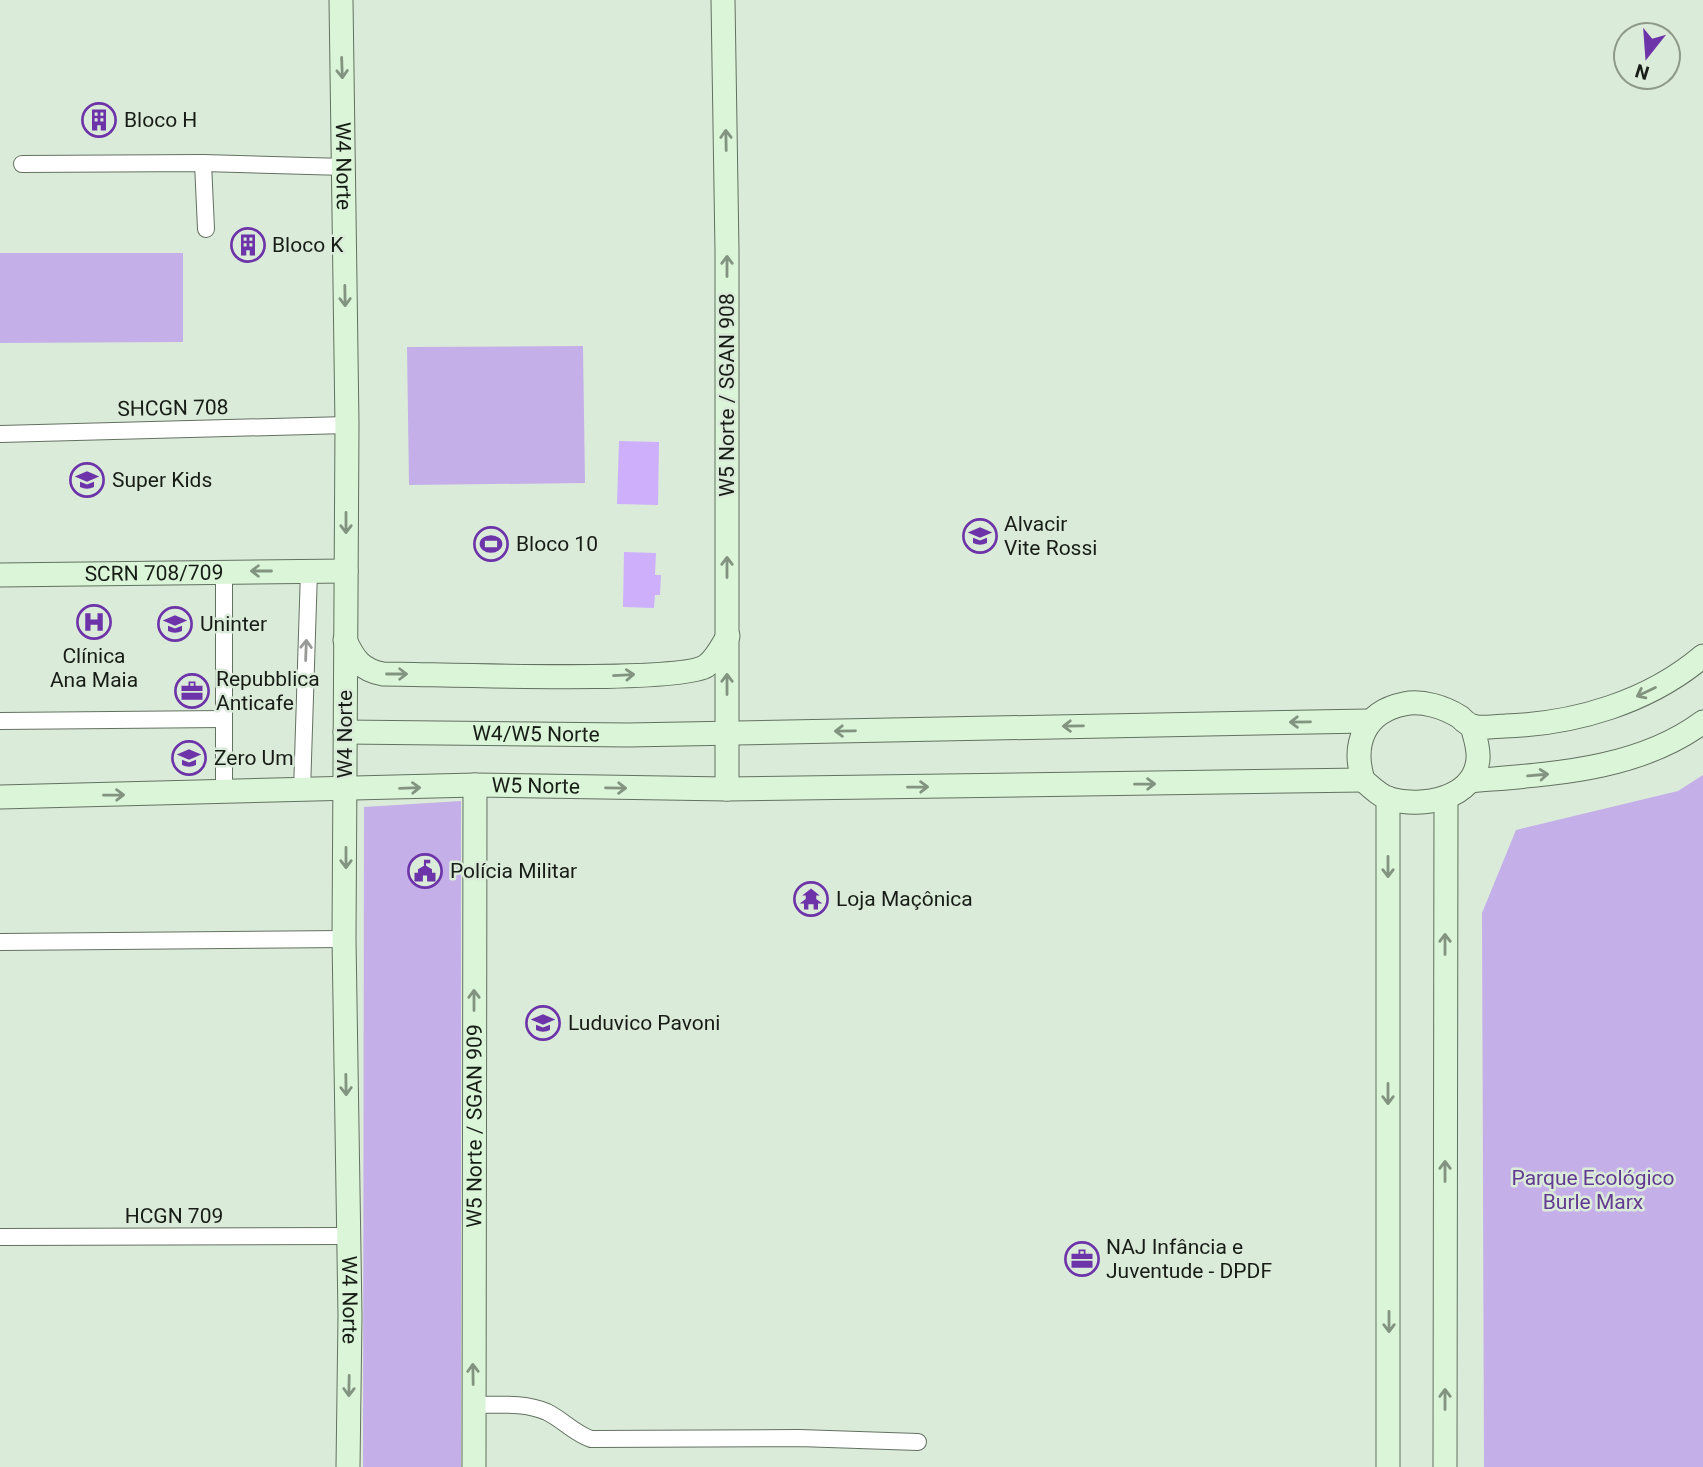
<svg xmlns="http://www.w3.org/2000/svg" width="1703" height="1467" font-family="Roboto,sans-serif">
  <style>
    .green { fill: #c5afe8 }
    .water { fill: #ceaffc }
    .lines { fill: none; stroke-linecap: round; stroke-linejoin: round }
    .street-casing { stroke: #637161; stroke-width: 18 }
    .secondary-casing { stroke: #637161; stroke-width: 25 }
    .street { stroke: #fff; stroke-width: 16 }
    .secondary { stroke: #daf5d7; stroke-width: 23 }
    .oneway { stroke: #829480 }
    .oneway2 { stroke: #979996 }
    .labels { text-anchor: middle; stroke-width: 5; stroke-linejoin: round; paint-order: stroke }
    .poi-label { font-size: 21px; fill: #171d16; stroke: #dbebd9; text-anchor: start }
    .street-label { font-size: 21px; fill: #171d16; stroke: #dbebd9 }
    .park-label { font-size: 21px; fill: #633a92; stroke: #dbebd9 }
  </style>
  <rect width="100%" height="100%" fill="#dbebd9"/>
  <!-- green -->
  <g class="green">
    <path d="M0,253H183V342L0,343Z"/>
    <path d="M583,346L585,483L409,485L407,347Z"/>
    <path d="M1703,775V1467H1484L1482,913L1516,830L1678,791Z"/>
    <path d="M461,801V1467H363L364,807Z"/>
  </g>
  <!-- water -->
  <g class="water">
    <path d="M619,441L659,442L658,505L617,504Z"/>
    <path d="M624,552L656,553L655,575H661L660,595H655L654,608L623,607Z"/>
  </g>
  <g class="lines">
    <!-- street casing -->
    <g class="street-casing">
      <g id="street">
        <path d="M203,163L206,229"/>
        <path d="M22,164L203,163L345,167"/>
        <path d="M0,434L347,425"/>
        <path d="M0,721L224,719"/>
        <path d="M302,791L309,571"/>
        <path d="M224,794V571"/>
        <path d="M0,942L344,939"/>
        <path d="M0,1237L347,1236"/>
        <path d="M474,1405C498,1405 525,1402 547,1412C563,1420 574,1433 591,1439L799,1438L918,1442"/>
      </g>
    </g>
    <!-- secondary casing -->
    <g class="secondary-casing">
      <g id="secondary">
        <path id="s1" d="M341,0L347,425L344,939L350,1316L348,1467"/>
        <path d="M723,0L727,251V789"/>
        <path id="s2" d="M0,575L346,571"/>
        <path d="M345,640C354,659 361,670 383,674C433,674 678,684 706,666C716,659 722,646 728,636"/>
        <path d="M1472,726C1475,737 1479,748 1478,759C1475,799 1422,808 1390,799C1380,796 1371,787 1363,780C1352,744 1364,712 1404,704C1422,700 1444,707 1460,717C1463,720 1468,725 1473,726C1481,729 1496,726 1505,726C1575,724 1649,702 1703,656"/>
        <path id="s3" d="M345,732L628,735L1368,721"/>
        <path d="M1470,781C1549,774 1637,771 1703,722"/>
        <path id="s4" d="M0,797L475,785L727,789L1363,780"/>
        <path d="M1388,798V1467"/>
        <path id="s5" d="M474,1467L475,785"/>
        <path d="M1445,1467L1446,798"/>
      </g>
    </g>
    <!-- street -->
    <use href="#street" class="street"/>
    <!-- secondary -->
    <use href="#secondary" class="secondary"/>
  </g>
  <!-- one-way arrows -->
  <defs><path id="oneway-shaft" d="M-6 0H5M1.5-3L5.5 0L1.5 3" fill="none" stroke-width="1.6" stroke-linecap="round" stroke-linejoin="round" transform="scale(1.75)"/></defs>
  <g class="oneway">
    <use href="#oneway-shaft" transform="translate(342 68) rotate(88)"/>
    <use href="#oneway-shaft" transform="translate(726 140) rotate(-91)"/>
    <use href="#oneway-shaft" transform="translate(727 266) rotate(-90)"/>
    <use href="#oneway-shaft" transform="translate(345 296) rotate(89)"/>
    <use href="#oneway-shaft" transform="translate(346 523) rotate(90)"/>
    <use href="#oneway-shaft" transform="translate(727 567) rotate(-90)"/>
    <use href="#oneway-shaft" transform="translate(261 571) rotate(-180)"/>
    <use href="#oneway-shaft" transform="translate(397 674)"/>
    <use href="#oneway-shaft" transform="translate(624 675) rotate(-3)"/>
    <use href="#oneway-shaft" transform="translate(727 684) rotate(-90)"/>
    <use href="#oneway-shaft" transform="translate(1646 692) rotate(154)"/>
    <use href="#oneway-shaft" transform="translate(1300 722) rotate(179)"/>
    <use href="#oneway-shaft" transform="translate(1073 726) rotate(179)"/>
    <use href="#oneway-shaft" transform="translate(845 731) rotate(179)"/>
    <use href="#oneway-shaft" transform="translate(1538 775) rotate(-5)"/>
    <use href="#oneway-shaft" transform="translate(1145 784) rotate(-1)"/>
    <use href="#oneway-shaft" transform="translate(918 787) rotate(-1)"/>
    <use href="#oneway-shaft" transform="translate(410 788) rotate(-2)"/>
    <use href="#oneway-shaft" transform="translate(616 788) rotate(1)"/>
    <use href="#oneway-shaft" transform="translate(114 795) rotate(-1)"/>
    <use href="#oneway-shaft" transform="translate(346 858) rotate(90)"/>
    <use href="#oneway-shaft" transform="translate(1388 867) rotate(90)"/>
    <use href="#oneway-shaft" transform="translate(1445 944) rotate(-90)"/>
    <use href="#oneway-shaft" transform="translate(474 1000) rotate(-90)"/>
    <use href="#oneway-shaft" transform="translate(346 1085) rotate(89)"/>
    <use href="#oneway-shaft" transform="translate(1388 1094) rotate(90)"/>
    <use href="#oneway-shaft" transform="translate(1445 1171) rotate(-90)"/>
    <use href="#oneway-shaft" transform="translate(1389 1322) rotate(90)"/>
    <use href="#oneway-shaft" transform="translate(473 1374) rotate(-91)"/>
    <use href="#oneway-shaft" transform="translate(349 1386) rotate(91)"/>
    <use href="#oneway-shaft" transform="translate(1445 1399) rotate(-90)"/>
  </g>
  <use class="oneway2" href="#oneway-shaft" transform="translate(306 650) rotate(-88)"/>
  <!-- icons -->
  <defs>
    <g id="building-ring" transform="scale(1.75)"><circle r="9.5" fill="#dbebd9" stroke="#6d33a9" stroke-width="1.5"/><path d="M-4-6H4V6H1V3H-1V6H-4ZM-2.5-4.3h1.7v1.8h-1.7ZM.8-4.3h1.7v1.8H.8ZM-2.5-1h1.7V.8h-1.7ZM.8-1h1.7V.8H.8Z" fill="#6d33a9"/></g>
    <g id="school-ring" transform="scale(1.75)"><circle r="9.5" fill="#dbebd9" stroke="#6d33a9" stroke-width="1.5"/><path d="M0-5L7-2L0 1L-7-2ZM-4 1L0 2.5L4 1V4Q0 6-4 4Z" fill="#6d33a9"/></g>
    <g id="stadium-ring" transform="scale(1.75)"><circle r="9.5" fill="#dbebd9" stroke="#6d33a9" stroke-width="1.5"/><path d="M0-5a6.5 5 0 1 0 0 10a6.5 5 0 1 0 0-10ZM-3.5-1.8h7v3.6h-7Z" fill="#6d33a9"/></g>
    <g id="hospital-ring" transform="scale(1.75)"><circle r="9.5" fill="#dbebd9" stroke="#6d33a9" stroke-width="1.5"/><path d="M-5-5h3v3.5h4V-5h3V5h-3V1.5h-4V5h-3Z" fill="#6d33a9"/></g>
    <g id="university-ring" transform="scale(1.75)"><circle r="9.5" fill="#dbebd9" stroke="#6d33a9" stroke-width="1.5"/><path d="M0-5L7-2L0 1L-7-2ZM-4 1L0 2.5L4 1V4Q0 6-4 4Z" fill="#6d33a9"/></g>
    <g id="office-ring" transform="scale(1.75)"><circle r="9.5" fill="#dbebd9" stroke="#6d33a9" stroke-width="1.5"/><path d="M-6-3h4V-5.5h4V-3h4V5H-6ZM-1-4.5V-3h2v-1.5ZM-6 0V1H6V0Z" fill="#6d33a9"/></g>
    <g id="civic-ring" transform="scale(1.75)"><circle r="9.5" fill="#dbebd9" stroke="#6d33a9" stroke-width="1.5"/><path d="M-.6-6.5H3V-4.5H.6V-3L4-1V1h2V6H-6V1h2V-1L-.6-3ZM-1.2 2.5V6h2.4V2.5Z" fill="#6d33a9"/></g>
    <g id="temple-ring" transform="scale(1.75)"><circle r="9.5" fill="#dbebd9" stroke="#6d33a9" stroke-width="1.5"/><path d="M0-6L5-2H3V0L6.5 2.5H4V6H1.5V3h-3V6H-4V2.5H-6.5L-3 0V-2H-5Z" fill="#6d33a9"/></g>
  </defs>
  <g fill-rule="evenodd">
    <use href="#building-ring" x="99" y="120"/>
    <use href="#building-ring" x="248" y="245"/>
    <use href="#school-ring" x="87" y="480"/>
    <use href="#school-ring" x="980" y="536"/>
    <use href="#stadium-ring" x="491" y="544"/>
    <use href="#hospital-ring" x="94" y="622"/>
    <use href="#university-ring" x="175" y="624"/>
    <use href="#office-ring" x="192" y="691"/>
    <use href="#university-ring" x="189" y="758"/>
    <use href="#civic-ring" x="425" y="871"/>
    <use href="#temple-ring" x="811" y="899"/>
    <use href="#school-ring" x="543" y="1023"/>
    <use href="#office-ring" x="1082" y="1259"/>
  </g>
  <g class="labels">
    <!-- poi labels -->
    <g class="poi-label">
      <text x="124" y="127">Bloco H</text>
      <text x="272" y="252">Bloco K</text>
      <text x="112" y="487">Super Kids</text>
      <text x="1004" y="531">Alvacir<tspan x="1004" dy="24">Vite Rossi</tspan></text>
      <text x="516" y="551">Bloco 10</text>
      <text x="200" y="631">Uninter</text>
      <text x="94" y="663" text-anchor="middle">Clínica<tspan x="94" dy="24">Ana Maia</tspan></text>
      <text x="216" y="686">Repubblica<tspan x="216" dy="24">Anticafe</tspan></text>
      <text x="214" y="765">Zero Um</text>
      <text x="450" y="878">Polícia Militar</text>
      <text x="836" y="906">Loja Maçônica</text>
      <text x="568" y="1030">Luduvico Pavoni</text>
      <text x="1106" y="1254">NAJ Infância e<tspan x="1106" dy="24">Juventude - DPDF</tspan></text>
    </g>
    <!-- street labels -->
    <g class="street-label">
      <text dy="7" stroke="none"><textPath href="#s1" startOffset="166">W4 Norte</textPath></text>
      <text transform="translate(727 395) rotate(-90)" y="7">W5 Norte / SGAN 908</text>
      <text transform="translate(173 408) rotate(-1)" y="7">SHCGN 708</text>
      <text dy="7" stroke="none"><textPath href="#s2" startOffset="154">SCRN 708/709</textPath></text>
      <text dy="7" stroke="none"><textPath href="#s3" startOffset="191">W4/W5 Norte</textPath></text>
      <text transform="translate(345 734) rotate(-90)" y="7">W4 Norte</text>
      <text dy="7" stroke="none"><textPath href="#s4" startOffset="536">W5 Norte</textPath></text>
      <text dy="7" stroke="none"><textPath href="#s5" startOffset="341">W5 Norte / SGAN 909</textPath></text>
      <text x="174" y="1223">HCGN 709</text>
      <text dy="7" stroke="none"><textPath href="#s1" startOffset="1300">W4 Norte</textPath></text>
    </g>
    <!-- park labels -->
    <g class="park-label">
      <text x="1593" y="1185">Parque Ecológico<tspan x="1593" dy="24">Burle Marx</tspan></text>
    </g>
  </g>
  <!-- north arrow -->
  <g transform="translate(1647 56) rotate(197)"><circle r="33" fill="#dbebd9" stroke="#8d998b" stroke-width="2"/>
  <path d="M0-5L12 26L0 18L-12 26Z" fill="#6d33a9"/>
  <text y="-10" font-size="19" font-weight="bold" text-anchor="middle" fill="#171d16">N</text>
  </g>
</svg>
